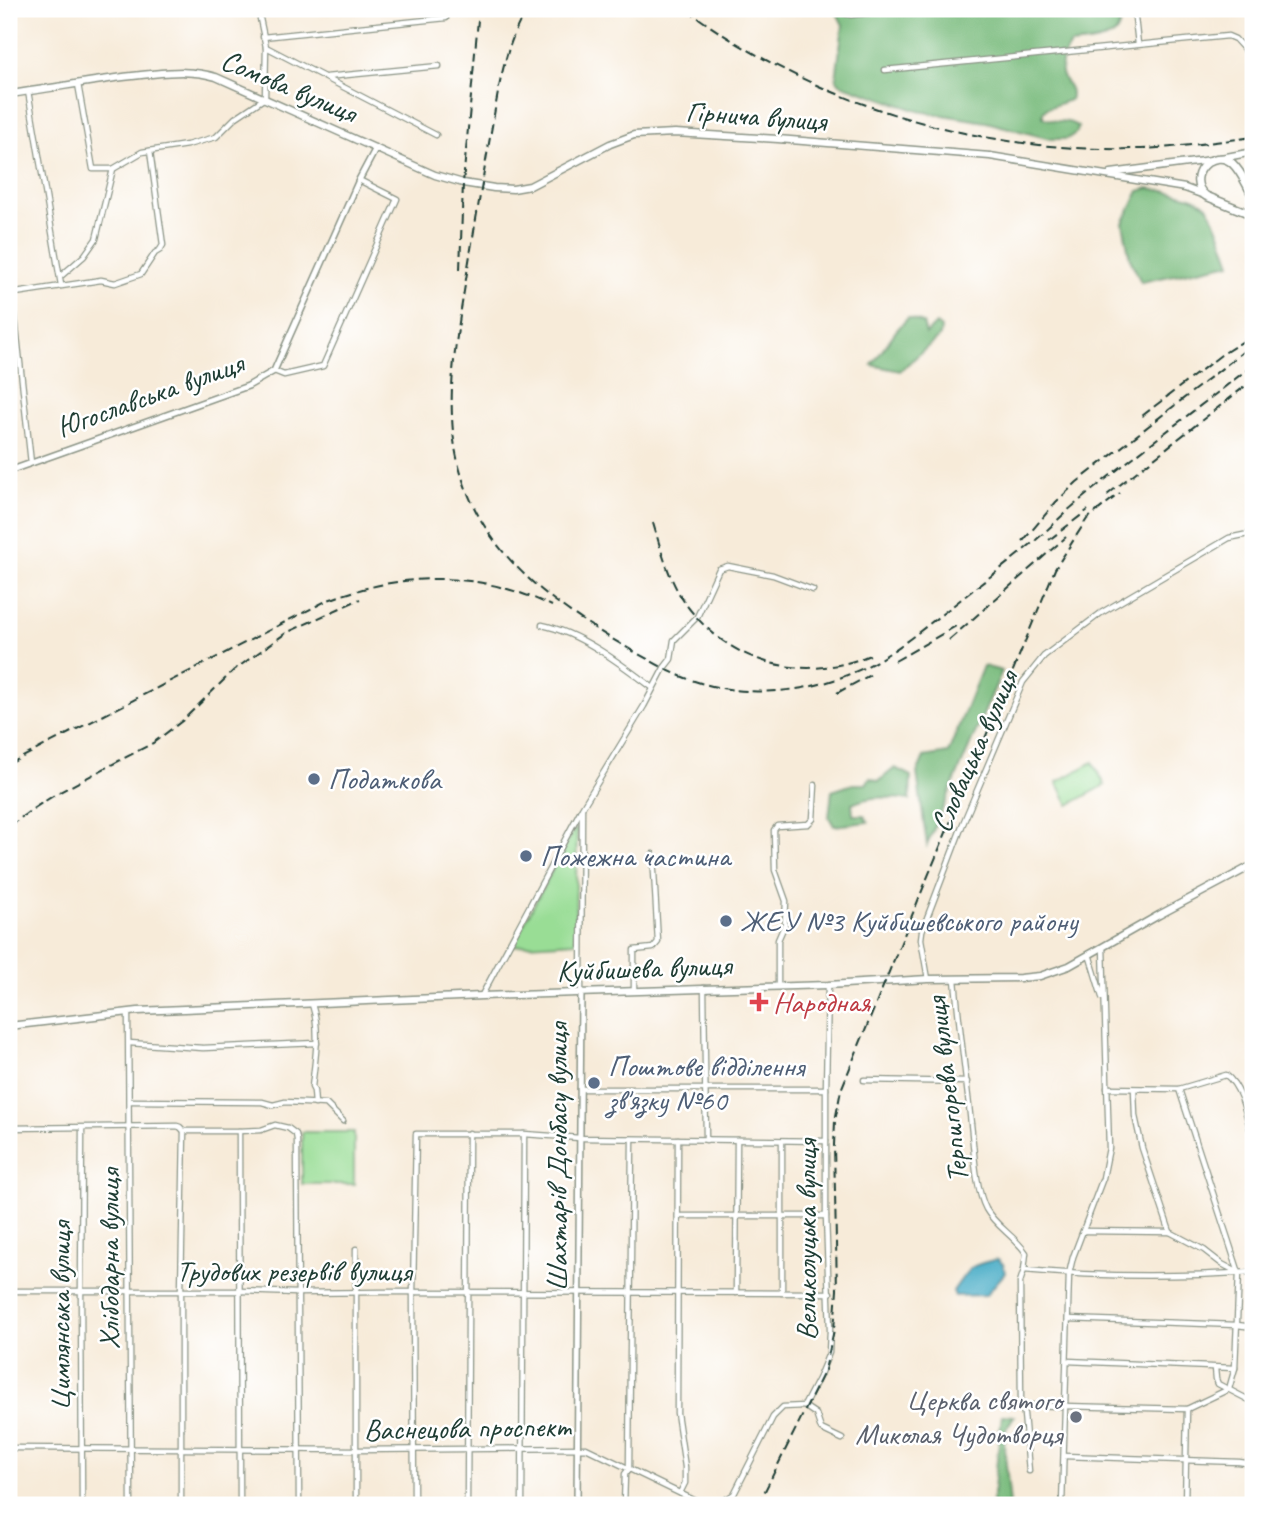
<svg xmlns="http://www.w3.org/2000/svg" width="1262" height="1514" font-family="Caveat,sans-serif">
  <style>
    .green { fill: #99dd95; stroke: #5c8d64; stroke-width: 2 }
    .forest { fill: #7abc7e; stroke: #4c7c59; stroke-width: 2 }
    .water { fill: #46acc6; stroke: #32747d; stroke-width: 2 }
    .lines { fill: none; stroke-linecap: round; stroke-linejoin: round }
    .minor-casing { stroke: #8b9486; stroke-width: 7 }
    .tertiary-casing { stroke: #8b9486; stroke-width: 8 }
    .secondary-casing { stroke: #8b9486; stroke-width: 9 }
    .primary-casing { stroke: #8b9486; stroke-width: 10 }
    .minor { stroke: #fff; stroke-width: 4.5 }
    .tertiary { stroke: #fff; stroke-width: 5 }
    .secondary { stroke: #fff; stroke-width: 6 }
    .primary { stroke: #fff; stroke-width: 7 }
    .rail { stroke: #1f3d34; stroke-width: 2; stroke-dasharray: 10 5; stroke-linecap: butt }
    .service-dot { fill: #5c6f8a; stroke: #fff; stroke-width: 2.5 }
    .health-dot { fill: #e0444e; stroke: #fff; stroke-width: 2.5 }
    .worship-dot { fill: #6b7280; stroke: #fff; stroke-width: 2.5 }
    .labels { text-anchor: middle; stroke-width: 5; stroke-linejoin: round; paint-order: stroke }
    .street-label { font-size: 30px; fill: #1f3d34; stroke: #fff }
    .service-label { font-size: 30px; fill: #4e5e75; stroke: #fff; text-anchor: start }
    .health-label { font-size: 30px; fill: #be3a42; stroke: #fff; text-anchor: start }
    .worship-label { font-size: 30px; fill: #5b616d; stroke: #fff; text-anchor: end }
  </style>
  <rect width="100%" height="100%" fill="#fff"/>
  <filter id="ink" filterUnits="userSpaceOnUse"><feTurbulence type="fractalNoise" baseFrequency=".0143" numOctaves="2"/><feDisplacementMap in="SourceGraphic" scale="14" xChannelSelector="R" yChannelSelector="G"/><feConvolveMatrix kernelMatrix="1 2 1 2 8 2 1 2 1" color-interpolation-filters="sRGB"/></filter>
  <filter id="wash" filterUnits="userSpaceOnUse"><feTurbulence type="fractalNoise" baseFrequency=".00686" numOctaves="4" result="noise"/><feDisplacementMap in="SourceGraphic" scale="28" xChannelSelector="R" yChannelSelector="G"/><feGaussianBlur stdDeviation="1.57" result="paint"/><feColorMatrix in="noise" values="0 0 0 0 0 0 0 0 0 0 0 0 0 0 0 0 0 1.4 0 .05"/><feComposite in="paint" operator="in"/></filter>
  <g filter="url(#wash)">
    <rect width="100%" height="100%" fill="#f7ebd9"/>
    <!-- green -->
    <g class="green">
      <path d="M1093,762L1105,785L1069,805L1057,782Z"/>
      <path d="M577,829L575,942L512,946L573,831Z"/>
      <rect x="302" y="1132" width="52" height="52"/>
    </g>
    <!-- forest -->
    <g class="forest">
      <path d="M835,9H1124C1120,16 1121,24 1117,31C1112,42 1081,44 1070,45C1064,53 1060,62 1062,73C1064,84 1074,86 1070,100L1047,108L1043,112V117C1054,124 1069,118 1078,127L1077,132L1067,139H1050L986,122L918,111L840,84L836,79L843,25Z"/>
      <path d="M1149,188C1166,192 1195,194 1207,206C1215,215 1226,250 1231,263L1141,282L1130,259L1123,223L1139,191Z"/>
      <path d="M908,318L923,323L926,334L936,324L941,328L940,336L900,371L872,365L896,331Z"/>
      <path d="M983,666L1002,671L927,845L917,773L924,757L948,753Z"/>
      <path d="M895,768L911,776L910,800C889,797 872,795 852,804L853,815H864L868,822L834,826L829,817L832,791L853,784H866L870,778L879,781Z"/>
      <path d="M1002,1415L1014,1416L1006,1429L1004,1444L1010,1505H992Z"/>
    </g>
    <!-- water -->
    <path class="water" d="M998,1259L1003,1264L1005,1273L986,1295L955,1296L953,1291C971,1266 967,1266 998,1259Z"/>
  </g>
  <g filter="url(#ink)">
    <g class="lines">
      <!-- minor casing -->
      <g class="minor-casing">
        <g id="minor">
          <path d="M826,9L851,15L908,9"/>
          <path d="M1134,9L1138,44"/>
          <path d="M263,37L446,18"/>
          <path d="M266,47L436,135"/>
          <path d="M885,70L1228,36L1235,39L1245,50L1253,48"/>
          <path d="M326,77L439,66"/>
          <path d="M78,84L93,169H113L142,152L187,145L216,137L235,118L265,98L266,47L258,9"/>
          <path d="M28,91L61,285"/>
          <path d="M9,262L31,463"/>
          <path d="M61,276L84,256L96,239L113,169"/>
          <path d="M9,294L101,280L115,283L141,274L155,253L160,250L163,245L150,151"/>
          <path d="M274,371L284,375L323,366L397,199L359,180"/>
          <path d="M542,625C581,633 621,664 653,688"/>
          <path d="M1089,954L1102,997"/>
          <path d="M928,979L921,939L922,931L962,826L1023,682L1044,656L1101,613L1229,538L1253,533"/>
          <path d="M955,979C959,1027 966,1075 971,1124C974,1148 975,1188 986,1209C996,1227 1015,1236 1026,1253L1024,1270L1020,1282L1021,1405L1024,1414L1029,1471"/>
          <path d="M778,986V940L785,924L786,901L775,870L774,830L777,826L808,824L813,819L815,785"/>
          <path d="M704,988L706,1140"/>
          <path d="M634,991V950L653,948L658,942L653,854"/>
          <path d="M581,993L582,809"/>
          <path d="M482,995L582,808L644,706L664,668L671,659L674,640L697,617L719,569L728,566L773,575L813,590"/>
          <path d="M312,1004C321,1031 315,1059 312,1087L314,1091L315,1104"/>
          <path d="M128,1012L131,1505"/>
          <path d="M129,1043L203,1048L317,1043"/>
          <path d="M864,1080L967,1082"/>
          <path d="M1107,1088L1179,1089L1226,1075C1243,1088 1247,1120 1253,1140"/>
          <path d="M580,1089H826"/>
          <path d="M1134,1089L1135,1116L1142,1148L1170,1232L1204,1250L1222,1264L1239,1273"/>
          <path d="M1179,1089L1239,1273L1235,1368L1229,1389L1187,1409L1185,1505"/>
          <path d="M129,1101L262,1102L273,1105L285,1102L326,1104L343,1121"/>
          <path d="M9,1128L177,1126L180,1127L184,1131H239L261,1130L275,1125L288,1128L296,1134L297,1140L299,1505"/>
          <path d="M239,1131L240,1505"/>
          <path d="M678,1139L677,1413L685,1467V1483L680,1493"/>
          <path d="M782,1141V1293"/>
          <path d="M678,1216H826"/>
          <path d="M1084,1231L1170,1232"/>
          <path d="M1024,1270C1100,1277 1177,1277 1253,1272"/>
          <path d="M9,1291H240L297,1293L381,1292L830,1293"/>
          <path d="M736,1293L737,1140"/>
          <path d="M1068,1319L1237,1325L1253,1327"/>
          <path d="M1067,1361L1235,1368"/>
          <path d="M1215,1368L1216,1379L1218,1384L1253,1402"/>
          <path d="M1021,1405L1187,1409"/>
          <path d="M804,1406L819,1377L829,1353L830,1330L826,1216V1089L828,985"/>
          <path d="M9,1448L357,1450L586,1448L700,1503C714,1504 722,1503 734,1494L773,1417L783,1407L804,1406L816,1414L821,1429L842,1439"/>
          <path d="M1064,1456L1239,1462L1253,1464"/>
          <path d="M82,1505L81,1291L82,1128"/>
          <path d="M181,1505V1291L184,1131"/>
          <path d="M356,1505V1249"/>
          <path d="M414,1505L413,1293L416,1134H524L580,1138L826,1141"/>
          <path d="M467,1505L469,1133"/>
          <path d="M522,1505L524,1134"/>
          <path d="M624,1505L625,1474L629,1469L632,1139"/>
          <path d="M1062,1505L1069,1274L1073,1257L1103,1178L1109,1148L1103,947"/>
          <path d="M1233,1505L1253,1499"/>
        </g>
      </g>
      <!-- tertiary casing -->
      <g class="tertiary-casing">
        <g id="tertiary">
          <path d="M9,471L248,386L274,371L359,180L376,148"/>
          <path d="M577,1505L581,993"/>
        </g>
      </g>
      <!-- secondary casing -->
      <g class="secondary-casing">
        <g id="secondary">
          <path d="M9,94C56,88 103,78 151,74C173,72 194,70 216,77L435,175L463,183L494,188L513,189L530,186L610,144L634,135L675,133L778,139L990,156L1185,188L1204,195"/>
          <path d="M1221,158L1253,152"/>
          <path d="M1111,173L1211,160"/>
          <path d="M9,1026L138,1011L482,996L828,985L928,979L1020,978L1040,976L1069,966L1159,915L1253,865"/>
        </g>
      </g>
      <!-- primary casing -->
      <g class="primary-casing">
        <path id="primary" d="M1253,196C1247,186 1241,171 1232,163C1213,146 1183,178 1206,196L1253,215"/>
      </g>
      <!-- minor -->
      <use href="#minor" class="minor"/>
      <!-- tertiary -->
      <use href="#tertiary" class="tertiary"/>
      <!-- secondary -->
      <use href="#secondary" class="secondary"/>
      <!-- primary -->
      <use href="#primary" class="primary"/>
      <!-- rail -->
      <g class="rail">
        <path d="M527,9C512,33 505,59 499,87C487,153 476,219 465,285C458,328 450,373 452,416C456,535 539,598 633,651C650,660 665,670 683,677C736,698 799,696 852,673C889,658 918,632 950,608C979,585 1009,563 1037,539C1049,529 1060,517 1073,506C1131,457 1193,412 1253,365"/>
        <path d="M686,9C814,104 977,153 1137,149C1176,148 1215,142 1253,137"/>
        <path d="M460,270L463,183L479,9"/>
        <path d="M1142,416L1221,355L1245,340"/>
        <path d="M1107,495L1253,380"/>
        <path d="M653,523C661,550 669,580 685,603C728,663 802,684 870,655"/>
        <path d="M1049,540L1088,510"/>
        <path d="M1023,541L1056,502L1077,482L1253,344"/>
        <path d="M949,640L1066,537"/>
        <path d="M895,661L956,626"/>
        <path d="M837,693L870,675"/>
        <path d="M9,764L328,600C404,572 477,570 552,606"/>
        <path d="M9,827L31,810L56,794L153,743L182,721L234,670L286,633L360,599"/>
        <path d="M758,1505L825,1370L834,1330L837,1290L834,1145L835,1121L841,1090L926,881L1055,569L1087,519L1120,493"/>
      </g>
    </g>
  </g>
  <!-- markers -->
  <g class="service-dot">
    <circle cx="314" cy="779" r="7"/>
    <circle cx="526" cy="856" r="7"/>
    <circle cx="726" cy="921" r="7"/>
    <circle cx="594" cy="1083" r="7"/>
  </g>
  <path class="health-dot" d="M755.5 991.5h7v7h7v7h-7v7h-7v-7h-7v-7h7z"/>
  <circle class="worship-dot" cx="1076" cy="1417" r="7"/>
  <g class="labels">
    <!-- street labels -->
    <g class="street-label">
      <text transform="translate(289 86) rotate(23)" y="10">Сомова вулиця</text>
      <text transform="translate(756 116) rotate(4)" y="10">Гірнича вулиця</text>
      <text transform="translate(150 395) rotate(-20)" y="10">Югославська вулиця</text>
      <text transform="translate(974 751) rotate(-66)" y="10">Словацька вулиця</text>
      <text transform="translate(644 968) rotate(-2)" y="10">Куйбишева вулиця</text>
      <text transform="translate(947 1090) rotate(-97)" y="10">Терпигорева вулиця</text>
      <text transform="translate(557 1157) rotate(-90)" y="10">Шахтарів Донбасу вулиця</text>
      <text transform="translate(806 1240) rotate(-90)" y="10">Великолуцька вулиця</text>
      <text transform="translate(109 1259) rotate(-90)" y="10">Хлібодарна вулиця</text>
      <text x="294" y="1281">Трудових резервів вулиця</text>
      <text transform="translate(60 1316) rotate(-90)" y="10">Цимлянська вулиця</text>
      <text transform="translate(467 1428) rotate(-1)" y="10">Васнецова проспект</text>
    </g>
    <!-- service labels -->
    <g class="service-label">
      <text x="328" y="789">Податкова</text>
      <text x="540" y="866">Пожежна частина</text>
      <text x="740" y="931">ЖЕУ №3 Куйбишевського району</text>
      <text x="608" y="1076">Поштове відділення<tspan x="608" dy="34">зв'язку №60</tspan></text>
    </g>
    <!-- health labels -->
    <g class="health-label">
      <text x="773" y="1012">Народная</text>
    </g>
    <!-- worship labels -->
    <g class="worship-label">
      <text x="1062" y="1410">Церква святого<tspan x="1062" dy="34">Миколая Чудотворця</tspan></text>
    </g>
  </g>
  <!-- margin -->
  <rect width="1262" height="1514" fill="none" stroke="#fff" stroke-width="35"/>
</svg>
